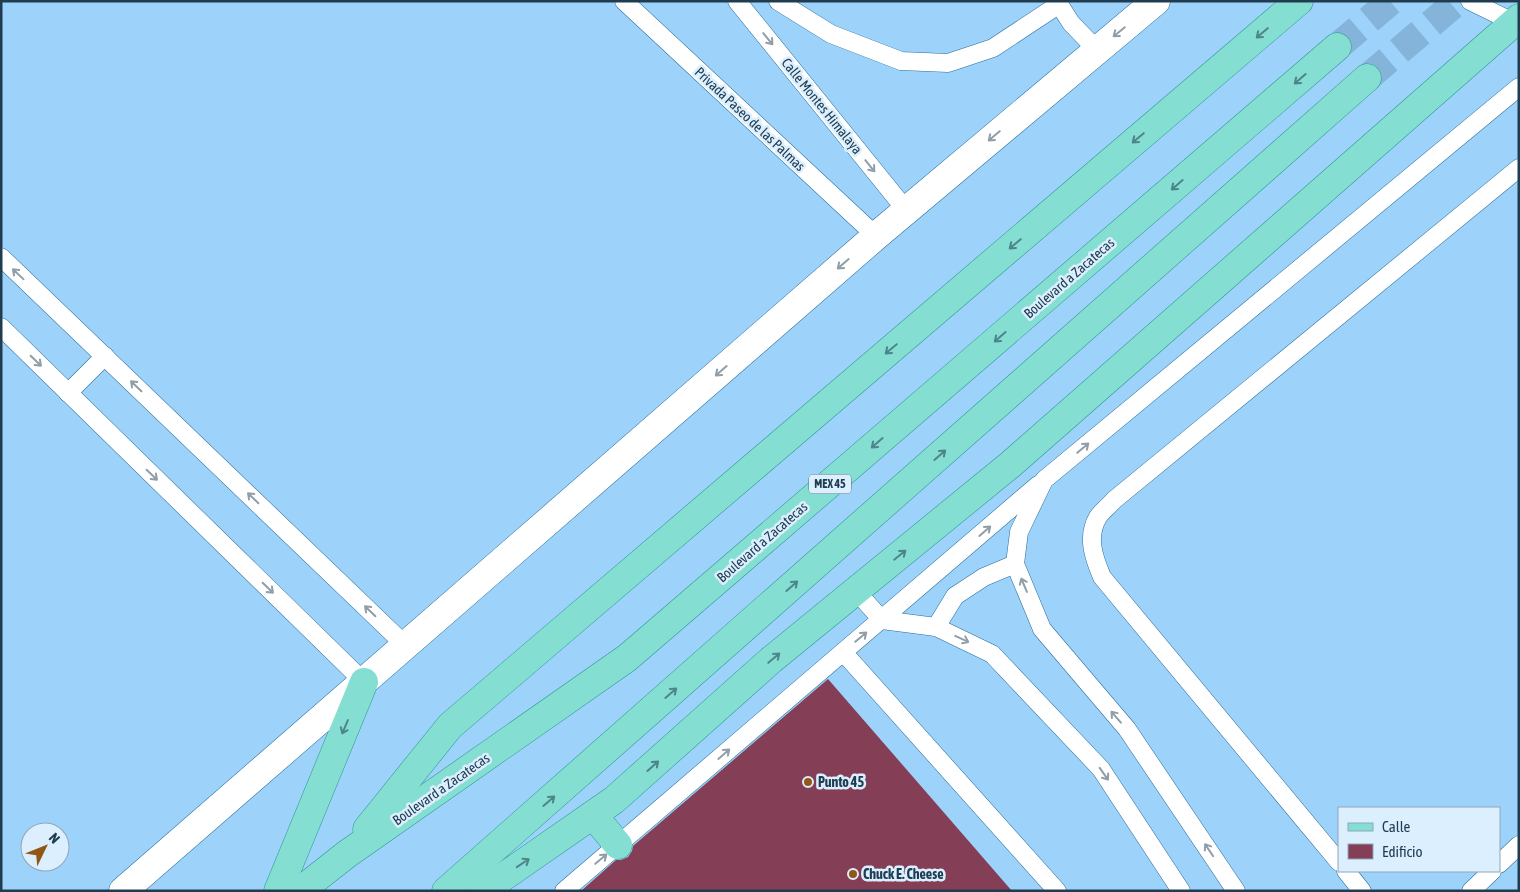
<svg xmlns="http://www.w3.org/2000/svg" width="1520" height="892" font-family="'Asap Condensed',sans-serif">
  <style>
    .building { fill: #843e55 }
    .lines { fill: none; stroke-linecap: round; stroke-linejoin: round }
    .primary-tunnel { stroke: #84b4d9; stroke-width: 28; stroke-dasharray: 28 14; stroke-linecap: butt }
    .service-casing { stroke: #286e9b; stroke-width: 19 }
    .minor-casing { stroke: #286e9b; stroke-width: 29 }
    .primary-casing { stroke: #2d9791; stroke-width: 29 }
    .service { stroke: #fff; stroke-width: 18 }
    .minor { stroke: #fff; stroke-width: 28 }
    .primary { stroke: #85ded2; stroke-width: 28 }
    .oneway { stroke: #909ea8 }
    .oneway2 { stroke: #4d858a }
    .poi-dot { fill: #925617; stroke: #dbefff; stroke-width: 2 }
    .labels { text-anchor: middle; stroke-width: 5; stroke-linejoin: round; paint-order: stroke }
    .shield { fill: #dbefff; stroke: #587284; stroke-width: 1 }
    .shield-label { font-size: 12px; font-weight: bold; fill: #203c50 }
    .street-label { font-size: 14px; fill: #203c50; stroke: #dbefff }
    .poi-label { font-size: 14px; font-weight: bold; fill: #203c50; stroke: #dbefff; text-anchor: start }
  </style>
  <rect width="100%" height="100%" fill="#9dd2fb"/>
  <!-- building -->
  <path class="building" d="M828,679L1012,891H581L616,860H621L628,857L632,851L633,846Z"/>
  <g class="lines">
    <!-- primary-tunnel -->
    <g class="primary-tunnel">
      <path d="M1337,47L1391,1"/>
      <path d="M1367,78L1458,1"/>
    </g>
    <!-- service casing -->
    <g class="service-casing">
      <g id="service">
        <path d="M624,1L876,236"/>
        <path d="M737,1L906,210"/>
        <path d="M778,1L831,34L901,61L948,63L993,48L1058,5"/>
        <path d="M1057,1L1071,23L1097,50"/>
        <path d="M1470,1L1519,25"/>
        <path d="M1,257L405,645"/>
        <path d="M1,327L364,682"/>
        <path d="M68,393L105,356"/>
        <path d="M856,591L882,620L936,627L992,654L1101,769L1181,891"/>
        <path d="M936,627L955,596L984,577L1015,564"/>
        <path d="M843,652L1057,891"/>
        <path d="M1339,862L1102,577C1094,558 1086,537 1098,517C1102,511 1109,506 1114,500L1519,168"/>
        <path d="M1499,864L1519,845"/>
        <path d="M1346,871L1362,891"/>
        <path d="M564,891L1038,485"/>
        <path d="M1236,891L1127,729L1042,629L1015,564L1019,532L1044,480L1519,87"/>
        <path d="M1471,891L1492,871"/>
      </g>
    </g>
    <!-- minor casing -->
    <g class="minor-casing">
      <path id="minor" d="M123,891L876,236L1156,1"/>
    </g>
    <!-- primary casing -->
    <g class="primary-casing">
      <g id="primary">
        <path d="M593,815L618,845"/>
        <path d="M367,829L450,726L1299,1"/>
        <path d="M278,891L364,682"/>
        <path d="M300,891L347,854L627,658L1337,47"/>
        <path d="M446,891L1367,78"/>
        <path d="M483,891L614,800L771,660L1011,464L1519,18"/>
      </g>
    </g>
    <!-- service -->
    <use href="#service" class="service"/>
    <!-- minor -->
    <use href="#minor" class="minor"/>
    <!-- primary -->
    <use href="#primary" class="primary"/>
  </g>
  <!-- one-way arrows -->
  <defs><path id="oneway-shaft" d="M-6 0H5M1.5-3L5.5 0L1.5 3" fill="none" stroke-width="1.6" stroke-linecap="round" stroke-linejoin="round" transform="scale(1.25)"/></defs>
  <g class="oneway">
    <use href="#oneway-shaft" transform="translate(1119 32) rotate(141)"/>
    <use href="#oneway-shaft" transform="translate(768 39) rotate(51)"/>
    <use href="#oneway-shaft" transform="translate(994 136) rotate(140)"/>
    <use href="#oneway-shaft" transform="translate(870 166) rotate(51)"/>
    <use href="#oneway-shaft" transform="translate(843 264) rotate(139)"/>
    <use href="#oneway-shaft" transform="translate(18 274) rotate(-137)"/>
    <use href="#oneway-shaft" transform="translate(36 361) rotate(44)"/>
    <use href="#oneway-shaft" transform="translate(721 371) rotate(139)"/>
    <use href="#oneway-shaft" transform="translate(136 386) rotate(-136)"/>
    <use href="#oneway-shaft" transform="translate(1083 448) rotate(-40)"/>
    <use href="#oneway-shaft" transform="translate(152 475) rotate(44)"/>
    <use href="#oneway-shaft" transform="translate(253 498) rotate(-136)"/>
    <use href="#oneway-shaft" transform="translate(985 531) rotate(-41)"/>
    <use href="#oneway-shaft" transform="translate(1024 585) rotate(-113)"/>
    <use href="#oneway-shaft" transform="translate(268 588) rotate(44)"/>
    <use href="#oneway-shaft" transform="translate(370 611) rotate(-136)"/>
    <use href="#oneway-shaft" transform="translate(861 637) rotate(-40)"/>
    <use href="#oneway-shaft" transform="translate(962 639) rotate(25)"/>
    <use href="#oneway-shaft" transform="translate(1116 717) rotate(-131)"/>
    <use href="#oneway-shaft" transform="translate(724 754) rotate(-41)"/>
    <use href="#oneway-shaft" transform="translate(1104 774) rotate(55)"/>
    <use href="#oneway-shaft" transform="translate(1209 850) rotate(-124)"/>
    <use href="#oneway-shaft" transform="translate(601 859) rotate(-40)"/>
  </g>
  <g class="oneway2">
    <use href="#oneway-shaft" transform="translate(1262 33) rotate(140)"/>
    <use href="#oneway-shaft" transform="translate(1300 79) rotate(139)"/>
    <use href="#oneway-shaft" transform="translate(1138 138) rotate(140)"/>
    <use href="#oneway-shaft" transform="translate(1177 185) rotate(139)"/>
    <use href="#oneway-shaft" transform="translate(1015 244) rotate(140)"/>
    <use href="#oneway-shaft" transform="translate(1000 337) rotate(139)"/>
    <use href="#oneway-shaft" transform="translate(891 349) rotate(140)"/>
    <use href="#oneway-shaft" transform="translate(877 443) rotate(139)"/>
    <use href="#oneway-shaft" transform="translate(940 455) rotate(-41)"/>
    <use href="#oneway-shaft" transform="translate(900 555) rotate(-39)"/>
    <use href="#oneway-shaft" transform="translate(792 586) rotate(-41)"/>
    <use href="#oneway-shaft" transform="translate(774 658) rotate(-40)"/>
    <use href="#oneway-shaft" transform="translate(671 693) rotate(-41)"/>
    <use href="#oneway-shaft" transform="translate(345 727) rotate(113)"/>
    <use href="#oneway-shaft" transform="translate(653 766) rotate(-42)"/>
    <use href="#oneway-shaft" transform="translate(549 801) rotate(-41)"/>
    <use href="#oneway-shaft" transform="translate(523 863) rotate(-34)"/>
  </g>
  <!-- markers -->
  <g class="poi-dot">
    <circle cx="808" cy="782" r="5"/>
    <circle cx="853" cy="874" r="5"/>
  </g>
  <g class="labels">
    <!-- shield labels -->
    <rect class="shield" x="809" y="474.5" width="42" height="19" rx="4"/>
    <g class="shield-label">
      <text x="830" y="488">MEX 45</text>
    </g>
    <!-- street labels -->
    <g class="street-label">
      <text transform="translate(822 106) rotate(51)" y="5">Calle Montes Himalaya</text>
      <text transform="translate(750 119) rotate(43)" y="5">Privada Paseo de las Palmas</text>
      <text transform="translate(1069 278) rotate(-41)" y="5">Boulevard a Zacatecas</text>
      <text transform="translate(762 542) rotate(-41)" y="5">Boulevard a Zacatecas</text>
      <text transform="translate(441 789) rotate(-35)" y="5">Boulevard a Zacatecas</text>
    </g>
    <!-- poi labels -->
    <g class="poi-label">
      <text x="818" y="787">Punto 45</text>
      <text x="863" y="879">Chuck E. Cheese</text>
    </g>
  </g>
  <!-- border -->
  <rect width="1520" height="892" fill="none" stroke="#203c50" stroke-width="5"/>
  <!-- legend -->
  <rect x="1338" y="807" width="162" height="65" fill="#dbefff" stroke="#90a7b9"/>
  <rect x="1348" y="823" width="25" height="8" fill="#85ded2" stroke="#90a7b9"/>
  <text x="1382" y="832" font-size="15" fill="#203c50">Calle</text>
  <rect x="1348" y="844" width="25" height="15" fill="#843e55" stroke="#90a7b9"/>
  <text x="1382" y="857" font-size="15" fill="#203c50">Edificio</text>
  <!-- north arrow -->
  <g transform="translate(45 847) rotate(47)"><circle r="24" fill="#dbefff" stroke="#90a7b9"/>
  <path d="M0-4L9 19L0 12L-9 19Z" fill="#925617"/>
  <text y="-8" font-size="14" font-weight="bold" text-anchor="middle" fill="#203c50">N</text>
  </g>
</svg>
